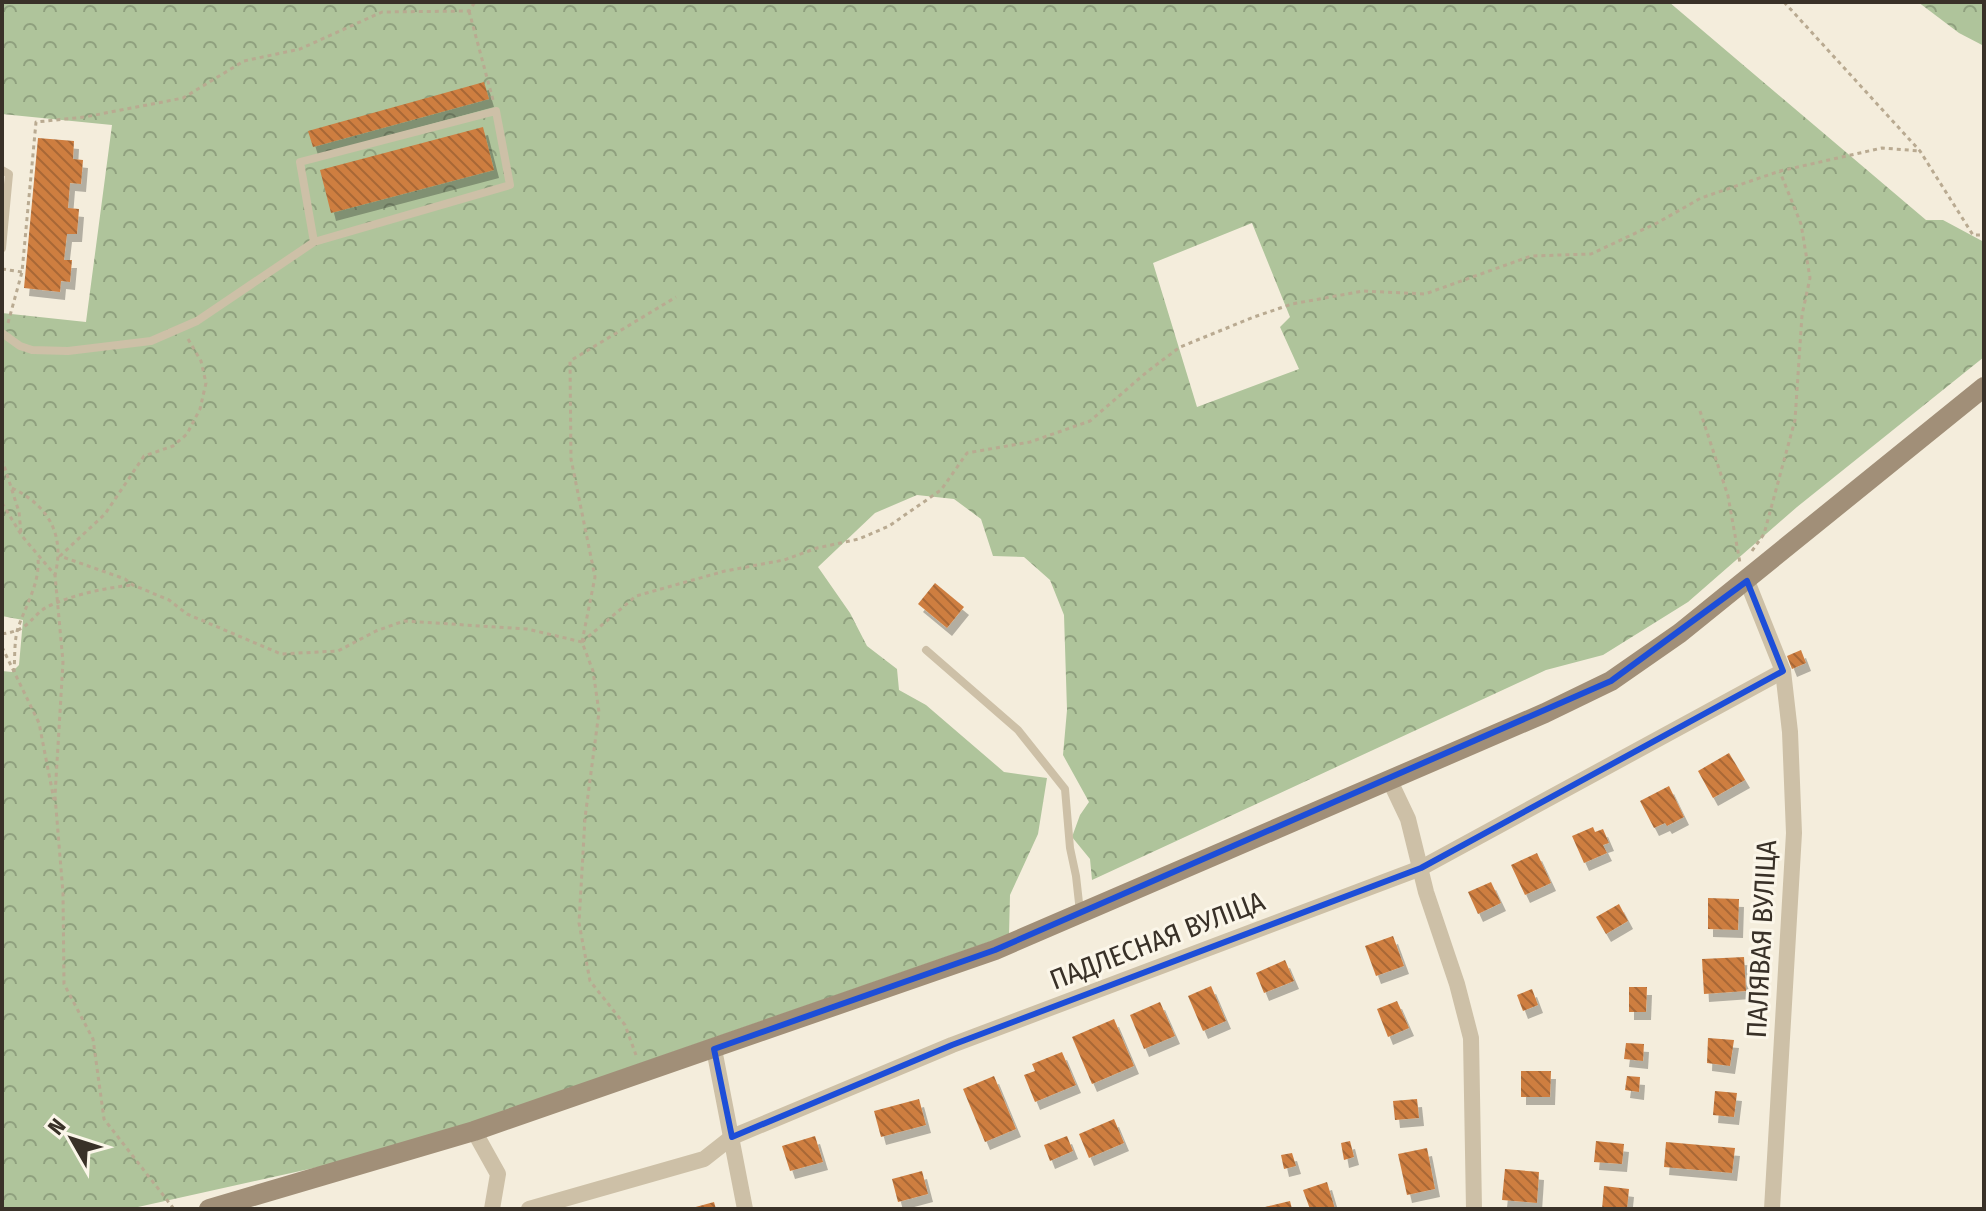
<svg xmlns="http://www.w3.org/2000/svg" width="1986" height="1211" font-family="'Fira Sans Condensed',sans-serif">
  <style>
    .forest { fill: url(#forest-crowns); fill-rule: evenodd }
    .building { fill: url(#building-back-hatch); filter: url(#shadow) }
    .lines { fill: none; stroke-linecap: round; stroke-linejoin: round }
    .path { stroke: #b9aa91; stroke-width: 3; stroke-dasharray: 4 4; stroke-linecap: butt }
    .lane { stroke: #cdc0a7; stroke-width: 8 }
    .street { stroke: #cdc0a7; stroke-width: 16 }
    .secondary { stroke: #a18f78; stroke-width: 20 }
    .marked { fill: none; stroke: #1d4ed8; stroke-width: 6; stroke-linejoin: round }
    .labels { text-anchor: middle; stroke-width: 6; stroke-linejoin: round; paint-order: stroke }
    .street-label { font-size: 28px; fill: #393128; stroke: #fbf6e9 }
  </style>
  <defs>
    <pattern id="forest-crowns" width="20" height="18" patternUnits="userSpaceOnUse" patternTransform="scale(2)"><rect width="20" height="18" fill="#afc49b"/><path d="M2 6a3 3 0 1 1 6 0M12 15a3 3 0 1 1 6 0" fill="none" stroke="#8fa07e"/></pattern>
    <pattern id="building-back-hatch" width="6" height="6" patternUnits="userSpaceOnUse" patternTransform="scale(2)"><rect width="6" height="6" fill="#ce7e40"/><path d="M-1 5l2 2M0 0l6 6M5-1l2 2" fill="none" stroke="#a86836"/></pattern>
    <filter id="shadow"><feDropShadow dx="5" dy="8" stdDeviation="0" flood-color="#0004"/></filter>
  </defs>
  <rect width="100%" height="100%" fill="#f4eddc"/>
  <!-- forest -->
  <g class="forest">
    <path d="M2,2H1669L1926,220H1943L1984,242V357L1797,507L1688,602L1603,655L1546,670L1092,880L1090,859L1072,837L1080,815L1089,802L1063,755L1067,710L1064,615L1050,580L1024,557L993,556L981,519L954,499L917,495L875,513L818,567L850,613L867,646L897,669L899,690L926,705L1004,772L1047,778L1038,834L1010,895L1009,935L386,1152L129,1209H2V671L12,672L19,665L23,620L2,616V313L86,322L112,125L2,114ZM1252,223L1290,317L1280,327L1299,369L1197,407L1153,263Z"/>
    <path d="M1918,2H1984V46L1959,33Z"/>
  </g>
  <!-- building -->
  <g class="building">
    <path d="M484,82L489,99L313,147L308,131Z"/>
    <path d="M483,127L494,170L331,213L320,170Z"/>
    <path d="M38,138L74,141L73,159L83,160L81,184L70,183L68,208L79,209L77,234H67L64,260H72L70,282L61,281L60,292L24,288Z"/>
    <path d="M935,583L964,607L947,628L918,604Z"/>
    <path d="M1801,650L1806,663L1792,669L1787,656Z"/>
    <path d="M1729,753L1745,780L1713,798L1698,771Z"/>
    <path d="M1669,786L1684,817L1667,826L1665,823L1654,828L1640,801Z"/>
    <path d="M1593,827L1595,832L1603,829L1609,843L1603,845L1607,853L1584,863L1572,836Z"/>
    <path d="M1537,853L1551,883L1525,895L1511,865Z"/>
    <path d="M1491,882L1501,903L1478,914L1468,892Z"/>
    <path d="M1708,898L1739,899L1738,930L1708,929Z"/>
    <path d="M1619,904L1628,921L1606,934L1596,917Z"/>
    <path d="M1393,936L1404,966L1376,976L1365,946Z"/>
    <path d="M1744,957L1746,991L1704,994L1702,959Z"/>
    <path d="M1285,960L1294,981L1264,993L1256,973Z"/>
    <path d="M1211,986L1226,1021L1203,1031L1188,996Z"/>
    <path d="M1629,987H1647L1646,1012H1629Z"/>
    <path d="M1532,989L1538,1005L1523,1011L1517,995Z"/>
    <path d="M1397,1001L1409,1028L1388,1037L1377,1009Z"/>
    <path d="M1160,1002L1175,1036L1144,1049L1130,1015Z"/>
    <path d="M1114,1019L1134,1066L1092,1084L1072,1037Z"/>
    <path d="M1708,1038L1734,1040L1730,1066L1707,1063Z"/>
    <path d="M1626,1043L1644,1044L1643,1061L1624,1059Z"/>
    <path d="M1062,1052L1076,1085L1035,1102L1024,1075L1035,1071L1032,1064Z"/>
    <path d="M1521,1071H1551L1550,1097H1521Z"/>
    <path d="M994,1076L1016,1129L985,1142L963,1089Z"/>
    <path d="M1627,1076L1640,1077L1639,1092L1625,1090Z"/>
    <path d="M1715,1091L1737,1093L1734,1117L1713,1115Z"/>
    <path d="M919,1099L926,1125L881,1137L874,1111Z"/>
    <path d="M1417,1099L1419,1118L1395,1120L1393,1101Z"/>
    <path d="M1114,1119L1124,1143L1089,1158L1079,1134Z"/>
    <path d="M815,1136L823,1162L790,1171L782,1146Z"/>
    <path d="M1067,1136L1073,1151L1050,1161L1044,1145Z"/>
    <path d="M1350,1141L1354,1157L1344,1160L1341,1143Z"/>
    <path d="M1596,1141L1624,1144L1622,1164L1594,1162Z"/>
    <path d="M1666,1142L1735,1148L1732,1173L1664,1167Z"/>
    <path d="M1427,1148L1435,1189L1407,1195L1398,1154Z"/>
    <path d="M1292,1153L1296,1166L1284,1169L1281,1155Z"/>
    <path d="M1505,1169L1539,1172L1537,1203L1502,1200Z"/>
    <path d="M922,1171L928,1194L898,1202L892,1179Z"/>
    <path d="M1327,1182L1335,1209H1310L1303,1190Z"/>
    <path d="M1604,1186L1629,1189L1627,1209H1602Z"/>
    <path d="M1290,1201L1292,1209H1261V1208Z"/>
    <path d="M714,1202L716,1209H692V1208Z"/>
  </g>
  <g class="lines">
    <!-- path -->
    <g class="path">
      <path d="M1784,2L1920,151L1973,235H1984"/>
      <path d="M469,11L493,100"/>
      <path d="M2,269L22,272"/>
      <path d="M8,323L22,272L36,122L85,117L183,98L244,61L300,49L382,12L469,11L475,2"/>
      <path d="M188,339L201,361L206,383L200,409L187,434L173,446L144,456L105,514L60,556L125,579L133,585L169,600L187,614L281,654L338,651L376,631L404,621L527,629L582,642L593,671L599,712L585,818L579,923L590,981L625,1025L636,1055"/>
      <path d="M1700,411L1728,496L1740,563"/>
      <path d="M2,459L19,512L21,533"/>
      <path d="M12,488C49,506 65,535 55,575"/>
      <path d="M2,503L22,536L55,575L63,662L55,796L63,893L64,984L93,1039L104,1119L174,1209"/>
      <path d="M1752,551L1764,534L1795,420L1802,315L1810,278L1801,224L1780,172"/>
      <path d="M2,634C33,630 30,614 51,605C76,594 105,588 133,585"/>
      <path d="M582,642L636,596L725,571L784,560L817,548L859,539L889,526L941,490L967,453L1030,442L1090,421L1148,371L1180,347L1254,317L1292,304L1363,291L1425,294L1531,256L1591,254L1657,223L1701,198L1780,171L1882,148L1920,151"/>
      <path d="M582,642L595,577L571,459L570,361L676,297"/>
      <path d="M2,647L39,723L54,800"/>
      <path d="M14,672C15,658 14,640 18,628C27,602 40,584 38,556"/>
    </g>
    <!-- lane -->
    <g class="lane">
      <path d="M2,170L9,174L2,248"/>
      <path d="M2,333L20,346L32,350L68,351L151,341L197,321L314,242L510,185L496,111L300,162L314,242"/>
      <path d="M926,650L1018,730L1065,789L1070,848L1076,876L1080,912"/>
    </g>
    <!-- street -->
    <g class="street">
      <path d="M1747,581L1783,671L1790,732L1794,833L1772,1209"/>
      <path d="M1389,779L1408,819L1426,892L1457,984L1471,1038L1474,1209"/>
      <path d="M714,1049L745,1209"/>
      <path d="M474,1131L498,1174L492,1209"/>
      <path d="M529,1209L704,1159L732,1137L952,1045L1421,868L1783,671"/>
    </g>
    <!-- secondary -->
    <path class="secondary" d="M209,1209L474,1131L995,950L1545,713L1611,681L1680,633L1984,387"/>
  </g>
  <!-- marked area -->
  <path class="marked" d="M1747,581L1783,671L1421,868L952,1045L732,1137L714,1049L995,950L1611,681Z"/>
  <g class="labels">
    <!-- street labels -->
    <g class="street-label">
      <text transform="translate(1761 939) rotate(-87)" y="10">ПАЛЯВАЯ ВУЛІЦА</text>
      <text transform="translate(1157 940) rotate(-21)" y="10">ПАДЛЕСНАЯ ВУЛІЦА</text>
    </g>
  </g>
  <!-- border -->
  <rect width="1986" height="1211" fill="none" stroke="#393128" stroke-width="8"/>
  <!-- north arrow -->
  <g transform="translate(72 1139) rotate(309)" stroke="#fbf6e9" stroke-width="6" paint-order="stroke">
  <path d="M0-6L14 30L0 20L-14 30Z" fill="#393128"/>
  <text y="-12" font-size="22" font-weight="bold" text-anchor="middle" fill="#393128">N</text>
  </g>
</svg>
